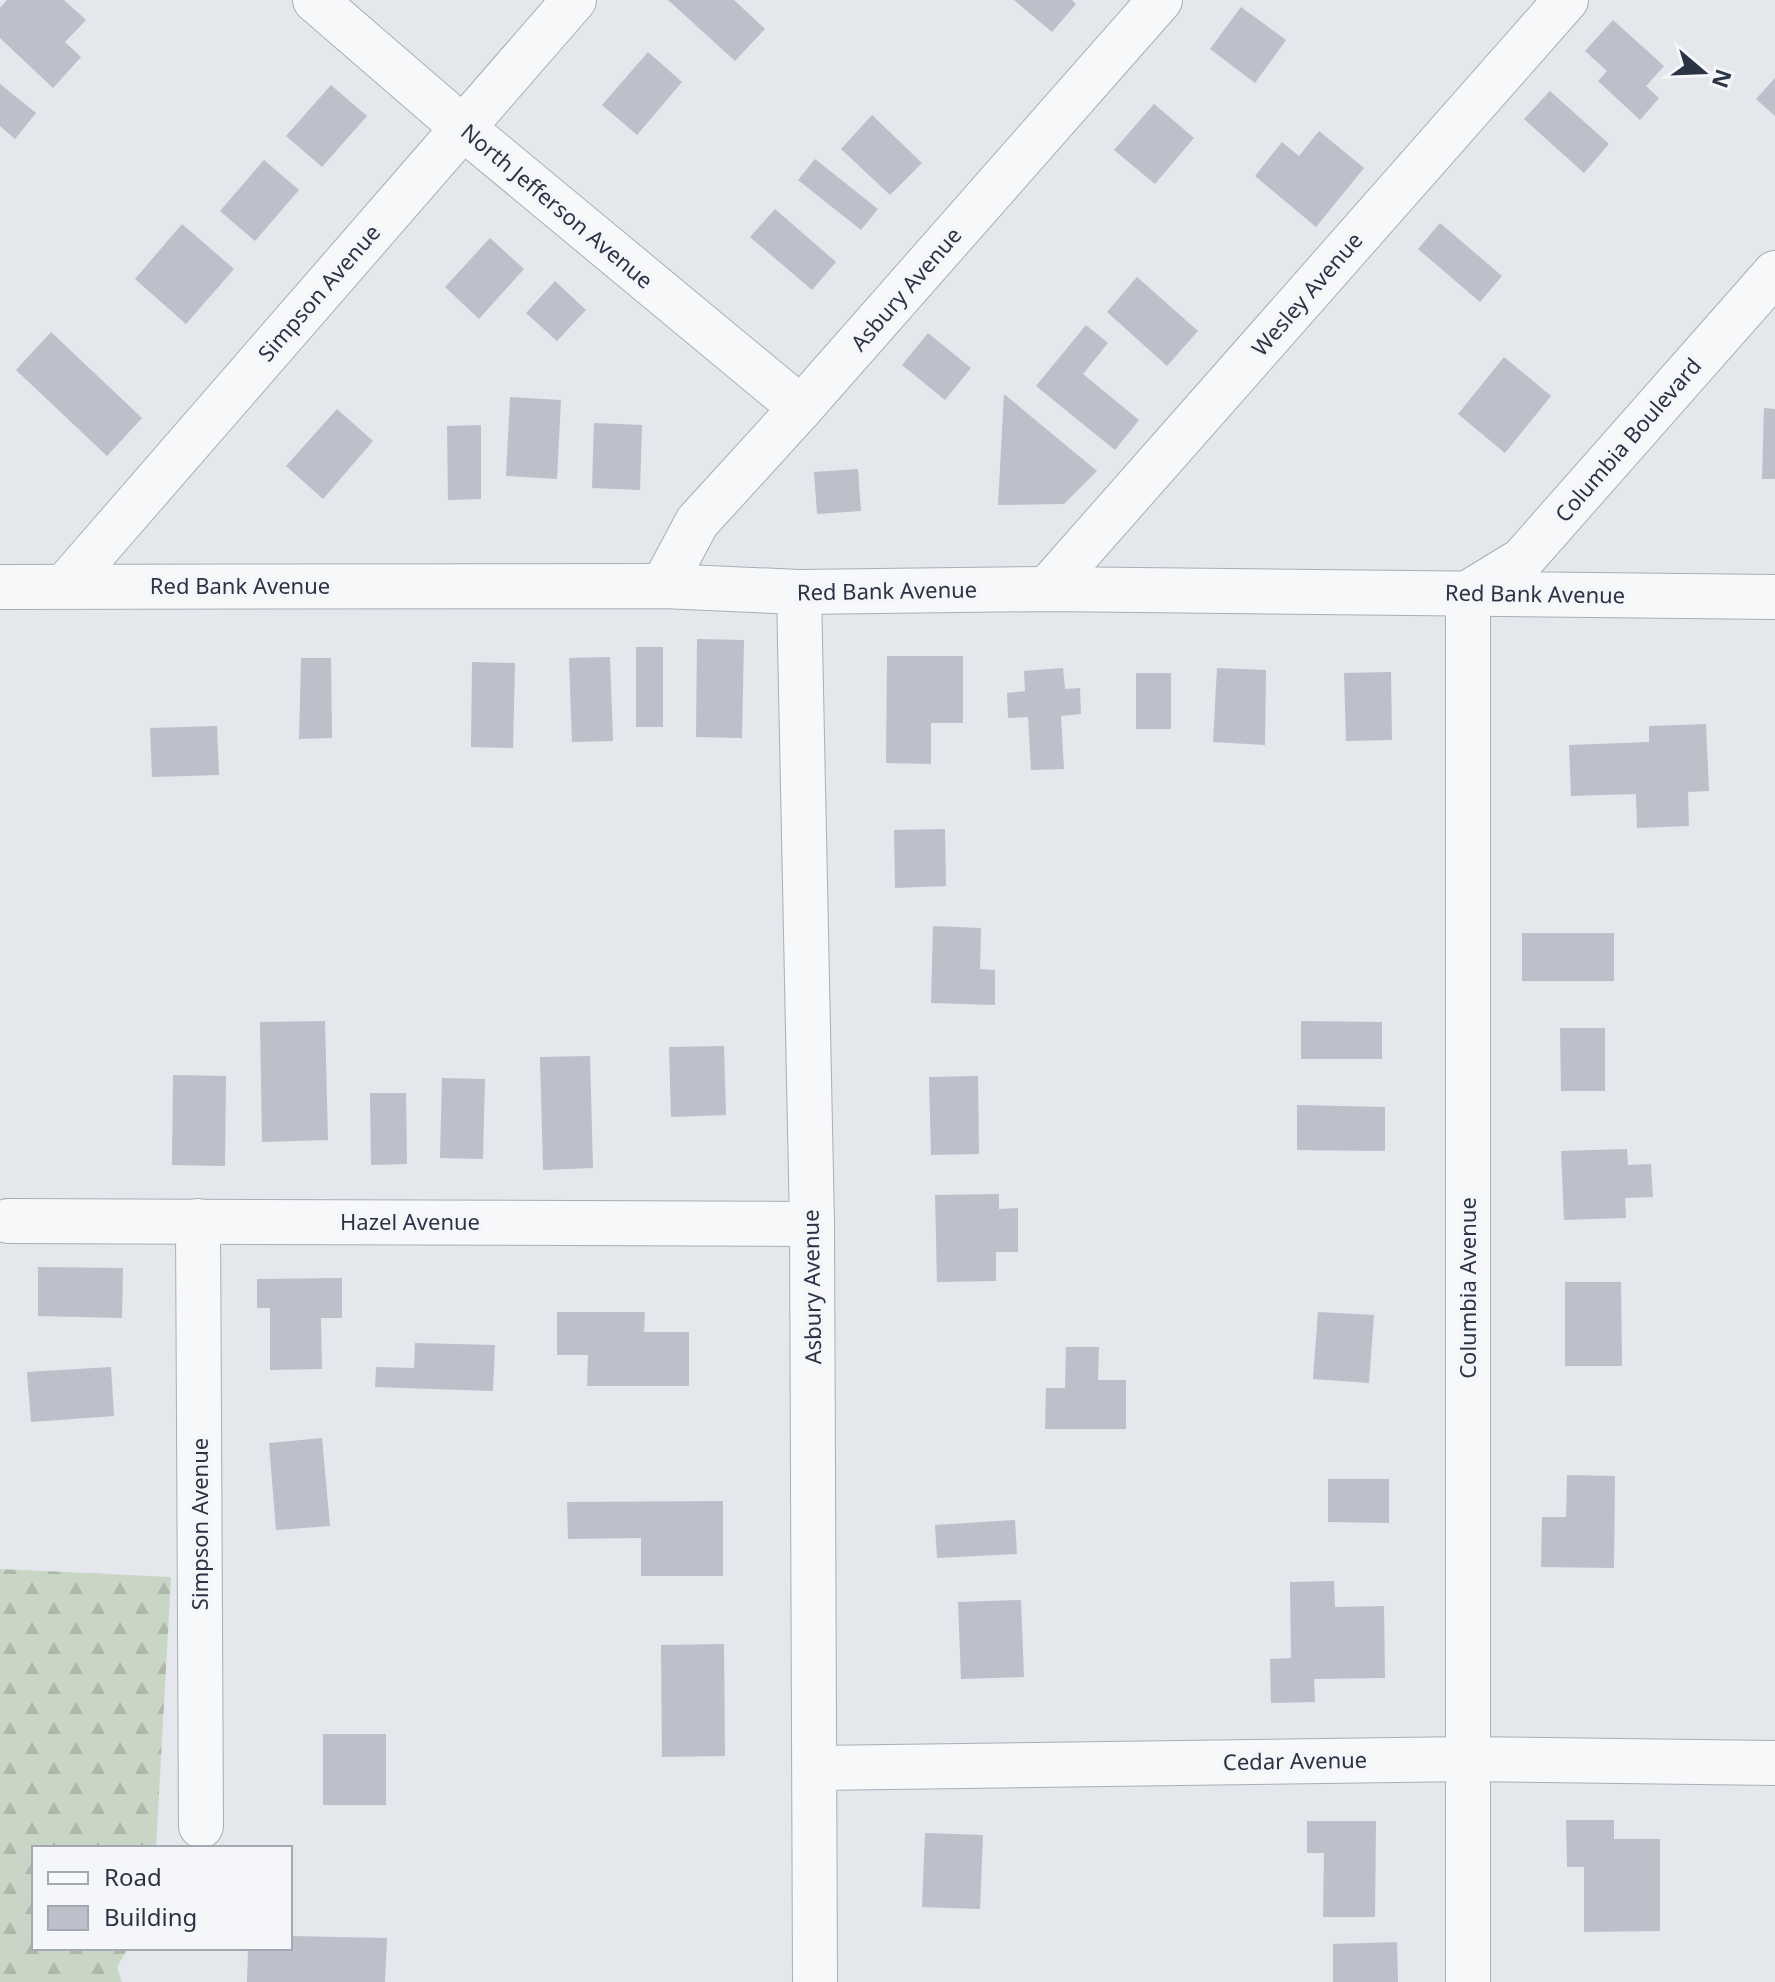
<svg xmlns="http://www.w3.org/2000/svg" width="1775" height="1982" font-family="'Noto Sans',sans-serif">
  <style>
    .forest { fill: url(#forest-firs) }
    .building { fill: #bbc0ca }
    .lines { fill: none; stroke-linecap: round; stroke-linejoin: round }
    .minor-casing { stroke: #a9aeb7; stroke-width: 46 }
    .minor { stroke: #f7f8fa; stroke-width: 44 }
    .labels { text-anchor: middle; stroke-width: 8; stroke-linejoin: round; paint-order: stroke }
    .street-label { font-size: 22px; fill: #2b3445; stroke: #f4f6f9 }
  </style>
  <defs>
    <pattern id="forest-firs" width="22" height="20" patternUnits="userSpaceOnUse" patternTransform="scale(2)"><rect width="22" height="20" fill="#c9d6c5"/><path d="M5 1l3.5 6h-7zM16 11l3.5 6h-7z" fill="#adb8ab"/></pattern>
  </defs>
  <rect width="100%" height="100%" fill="#e4e7ec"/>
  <!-- forest -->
  <path class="forest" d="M0,1569L171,1577L156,1848H34V1948H128L117,1967L122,1982H0Z"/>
  <!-- building -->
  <g class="building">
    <path d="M7,0H64L86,20L65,42L81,57L53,88L0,38V8Z"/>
    <path d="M668,0H734L765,29L735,61Z"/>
    <path d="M1014,0H1072L1076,4L1052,32Z"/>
    <path d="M1241,7L1286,40L1255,83L1210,49Z"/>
    <path d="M1613,20L1664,66L1646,86L1659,98L1640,120L1598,81L1607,71L1585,51Z"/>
    <path d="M648,52L682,82L637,135L602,105Z"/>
    <path d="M1775,78V116L1756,99Z"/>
    <path d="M0,84L36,113L15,139L0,126Z"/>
    <path d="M331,85L367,116L322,167L286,136Z"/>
    <path d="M1550,91L1609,144L1584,173L1524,119Z"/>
    <path d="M1154,104L1194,138L1155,184L1114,150Z"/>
    <path d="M872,115L922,163L890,195L841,149Z"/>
    <path d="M1319,131L1364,168L1316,227L1255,176L1282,142L1299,156Z"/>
    <path d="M815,159L878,209L861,230L798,180Z"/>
    <path d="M264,160L299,190L255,241L220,211Z"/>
    <path d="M775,209L836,262L812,290L750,237Z"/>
    <path d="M1440,223L1502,276L1480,302L1418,249Z"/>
    <path d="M182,224L234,269L186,324L135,279Z"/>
    <path d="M490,238L524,269L479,319L445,287Z"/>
    <path d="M1137,277L1198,331L1167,366L1107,312Z"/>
    <path d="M555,281L586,310L557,341L526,313Z"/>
    <path d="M1086,325L1108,343L1083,374L1139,420L1115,450L1036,386Z"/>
    <path d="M51,332L142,418L107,456L16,370Z"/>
    <path d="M928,333L971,368L945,400L902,365Z"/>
    <path d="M1504,357L1551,396L1505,453L1458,414Z"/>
    <path d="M1004,394L1097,471L1064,504L998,505Z"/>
    <path d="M510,397L561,400L557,479L506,476Z"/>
    <path d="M1764,408L1775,409V479H1762Z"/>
    <path d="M337,409L373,441L323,499L286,466Z"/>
    <path d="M594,423L642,425L640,490L592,488Z"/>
    <path d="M481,425V499L448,500L447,426Z"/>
    <path d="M858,469L861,511L817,514L814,472Z"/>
    <path d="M697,639L744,640L742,738L696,737Z"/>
    <rect x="636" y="647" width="27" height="80"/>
    <path d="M887,656H963V723H931V764L886,763Z"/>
    <path d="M610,657L613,741L572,742L569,658Z"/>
    <path d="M301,658H331L332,738L299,739Z"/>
    <path d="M472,662L515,663L513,748L471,747Z"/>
    <path d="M1063,668L1065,689L1080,688L1081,714L1061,716L1064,769L1031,770L1028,717L1008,718L1007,693L1025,691L1024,671Z"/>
    <path d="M1217,668L1266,670L1265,745L1213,742Z"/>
    <path d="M1391,672L1392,740L1346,741L1344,673Z"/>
    <rect x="1136" y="673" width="35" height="56"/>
    <path d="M1706,724L1709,791L1688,792L1689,826L1637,828L1636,794L1571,796L1569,745L1649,742V726Z"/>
    <path d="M217,726L219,775L152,777L150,728Z"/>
    <path d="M945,829L946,886L895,888L894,830Z"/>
    <path d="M933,926L981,928L980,969L995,970V1005L931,1003Z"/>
    <rect x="1522" y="933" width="92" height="48"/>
    <path d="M325,1021L328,1140L262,1142L260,1022Z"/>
    <path d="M1301,1021L1382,1022V1059H1301Z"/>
    <path d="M1560,1028H1605V1091H1561Z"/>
    <path d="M724,1046L726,1115L671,1117L669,1047Z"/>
    <path d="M590,1056L593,1168L543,1170L540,1057Z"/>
    <path d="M173,1075L226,1076L225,1166L172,1165Z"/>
    <path d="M978,1076L979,1154L931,1155L929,1077Z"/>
    <path d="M442,1078L485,1079L483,1159L440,1158Z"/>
    <path d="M370,1093H406L407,1164L371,1165Z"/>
    <path d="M1297,1105L1385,1107V1151L1297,1150Z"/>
    <path d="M1627,1149L1628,1165L1651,1164L1653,1197L1625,1198L1626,1218L1564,1220L1561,1151Z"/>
    <path d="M999,1194V1209L1018,1208V1252H996V1281L937,1282L935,1195Z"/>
    <path d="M38,1267L123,1268L122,1318L38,1316Z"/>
    <path d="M342,1278V1318H321L322,1369L270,1370V1308H257V1279Z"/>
    <path d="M1565,1282H1621L1622,1366H1565Z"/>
    <path d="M557,1312H645L644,1332H689V1386H587L588,1355H557Z"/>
    <path d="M1318,1312L1374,1315L1369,1383L1313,1379Z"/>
    <path d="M415,1343L495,1345L493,1391L375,1387L376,1367L414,1368Z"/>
    <path d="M1066,1347H1099L1098,1380H1126V1429H1045L1046,1388H1065Z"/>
    <path d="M111,1367L114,1416L31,1422L27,1372Z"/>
    <path d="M322,1438L330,1526L276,1530L269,1443Z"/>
    <path d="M1567,1475L1615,1476L1614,1568L1541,1567L1542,1517H1566Z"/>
    <path d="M1328,1479H1389V1523L1328,1522Z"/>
    <path d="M723,1501V1576H641V1538L568,1539L567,1502Z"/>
    <path d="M1015,1520L1017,1554L937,1558L935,1525Z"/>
    <path d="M1334,1581L1335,1607L1384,1606L1385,1678L1314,1679L1315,1702L1271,1703L1270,1659L1291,1658L1290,1582Z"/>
    <path d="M1021,1600L1024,1677L961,1679L958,1602Z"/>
    <path d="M724,1644L725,1756L662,1757L661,1645Z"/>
    <rect x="323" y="1734" width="63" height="71"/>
    <path d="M1566,1820H1614V1839H1660V1931L1584,1932V1867H1567Z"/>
    <path d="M1307,1821H1376L1375,1917H1323L1324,1853H1307Z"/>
    <path d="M925,1833L983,1835L980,1909L922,1907Z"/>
    <path d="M290,1936L387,1938L385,1982H247L248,1948H290Z"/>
    <path d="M1397,1942L1398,1982H1333V1944Z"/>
  </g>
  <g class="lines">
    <!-- minor casing -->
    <g class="minor-casing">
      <g id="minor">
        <path d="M315,0L462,127L801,408"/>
        <path d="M65,586L574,0"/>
        <path d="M663,586L697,522L801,408L1160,0"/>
        <path d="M0,587L663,586L799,592L1047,589L1775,597"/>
        <path d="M1047,589L1566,0"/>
        <path d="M799,592L812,1224L815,1982"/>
        <path d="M8,1221L812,1224"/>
        <path d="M198,1221L201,1826"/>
        <path d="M816,1768L1468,1759L1775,1763"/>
        <path d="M1468,1982V593L1522,560L1775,273"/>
      </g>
    </g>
    <!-- minor -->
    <use href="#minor" class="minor"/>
  </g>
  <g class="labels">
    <!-- street labels -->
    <g class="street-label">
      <text transform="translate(557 206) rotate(40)" y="8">North Jefferson Avenue</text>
      <text transform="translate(906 289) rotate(-49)" y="8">Asbury Avenue</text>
      <text transform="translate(319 293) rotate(-49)" y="8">Simpson Avenue</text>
      <text transform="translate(1307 294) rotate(-49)" y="8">Wesley Avenue</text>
      <text transform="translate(1628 440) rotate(-49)" y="8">Columbia Boulevard</text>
      <text x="240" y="594">Red Bank Avenue</text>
      <text transform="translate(887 591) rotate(-1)" y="8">Red Bank Avenue</text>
      <text transform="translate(1535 594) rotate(1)" y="8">Red Bank Avenue</text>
      <text x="410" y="1230">Hazel Avenue</text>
      <text transform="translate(812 1287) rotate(-91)" y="8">Asbury Avenue</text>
      <text transform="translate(1468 1288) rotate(-90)" y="8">Columbia Avenue</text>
      <text transform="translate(200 1524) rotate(-90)" y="8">Simpson Avenue</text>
      <text transform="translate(1295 1761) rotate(-1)" y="8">Cedar Avenue</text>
    </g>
  </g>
  <!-- legend -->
  <rect x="32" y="1846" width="260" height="104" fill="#f4f6f9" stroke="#a4a8b1" stroke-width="2"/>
  <rect x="48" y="1872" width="40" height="12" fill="#f7f8fa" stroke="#a4a8b1" stroke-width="2"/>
  <text x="104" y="1886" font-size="24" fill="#2b3445">Road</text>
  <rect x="48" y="1906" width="40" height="24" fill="#bbc0ca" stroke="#a4a8b1" stroke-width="2"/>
  <text x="104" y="1926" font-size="24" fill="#2b3445">Building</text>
  <!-- north arrow -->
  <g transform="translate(1703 72) rotate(109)" stroke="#f4f6f9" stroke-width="6" paint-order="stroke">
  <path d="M0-6L14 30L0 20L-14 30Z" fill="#2b3445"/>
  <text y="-12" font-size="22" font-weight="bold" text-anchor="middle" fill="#2b3445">N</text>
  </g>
</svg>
